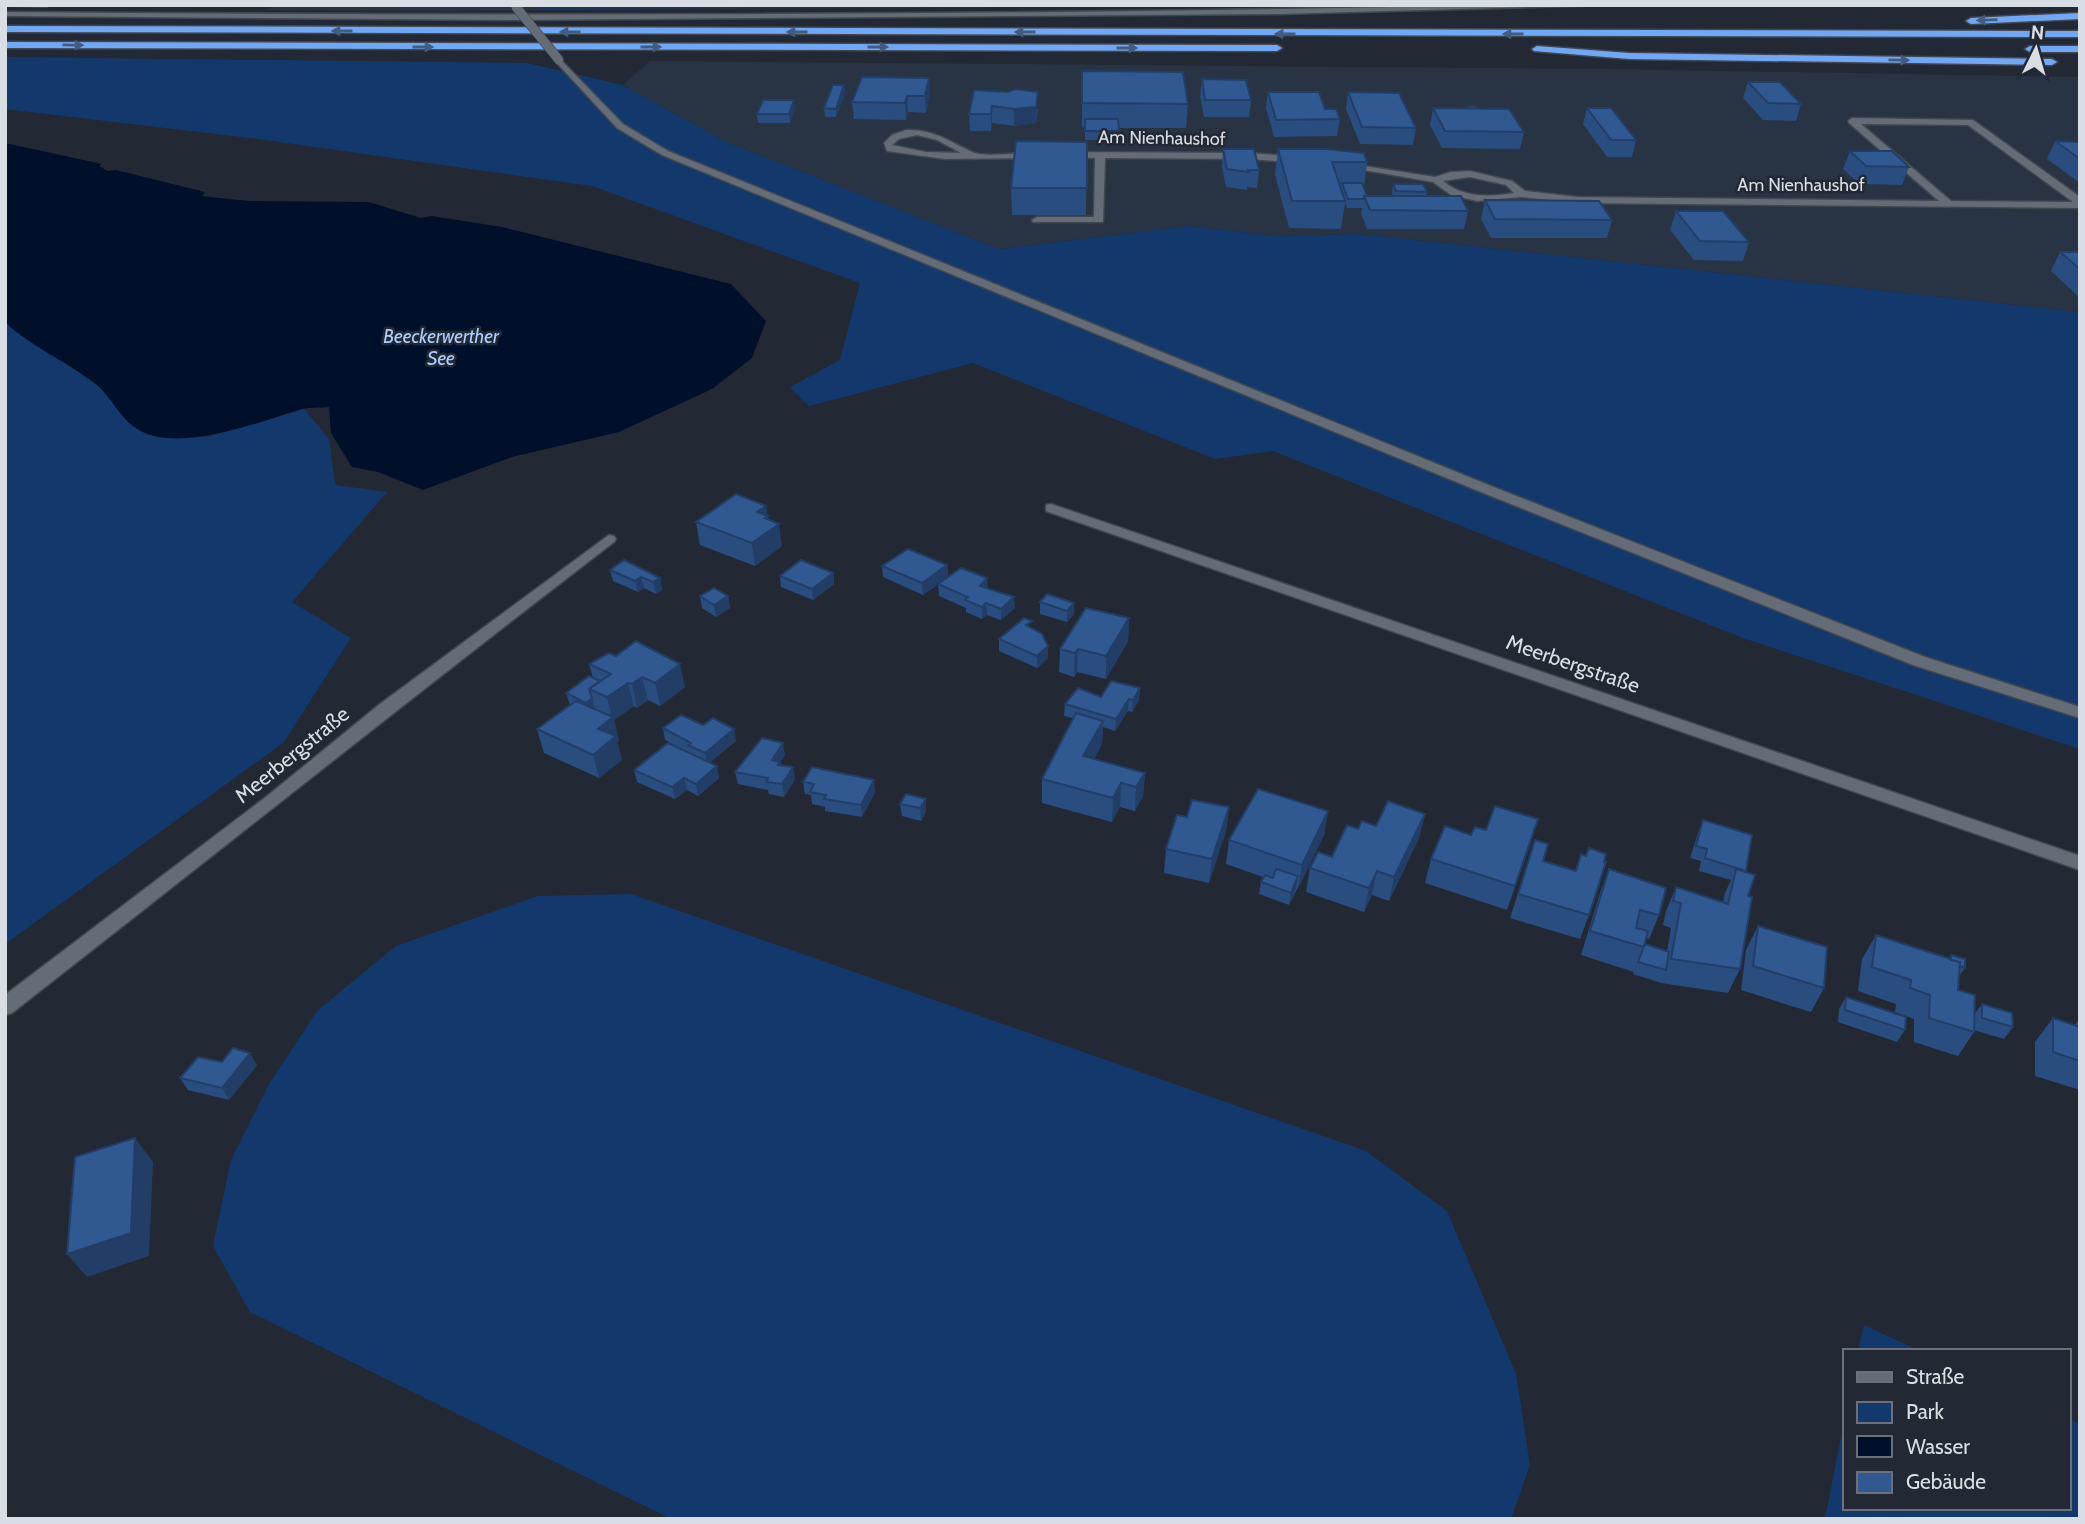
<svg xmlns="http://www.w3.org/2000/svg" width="2085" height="1524" font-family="Cabin,sans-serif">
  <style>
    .built { fill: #283343 }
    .green { fill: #13396c }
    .water { fill: #00102b }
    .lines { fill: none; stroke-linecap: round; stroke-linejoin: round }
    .minor-casing { stroke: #41474f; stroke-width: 3 }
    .highway-casing { stroke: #41474f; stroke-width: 3 }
    .minor { fill: #646c78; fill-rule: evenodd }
    .highway { fill: #71a8f5; fill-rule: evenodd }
    .minor-bridge-casing { stroke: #41474f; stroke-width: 10; stroke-linecap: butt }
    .minor-bridge { stroke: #646c78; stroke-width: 9 }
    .wall { fill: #294d7e }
    .shaded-wall { fill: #223e66 }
    .building { fill: #305992; stroke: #223e66; stroke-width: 2 }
    .oneway { fill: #425c81 }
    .labels { text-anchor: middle; stroke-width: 5; stroke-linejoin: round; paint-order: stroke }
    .far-street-label { font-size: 18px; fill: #d9dee4; stroke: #222934 }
    .far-water-label { font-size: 19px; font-style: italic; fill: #a9cdff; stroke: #222934 }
    .street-label { font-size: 21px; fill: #d9dee4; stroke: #222934 }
  </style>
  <rect width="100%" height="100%" fill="#222934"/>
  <!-- built -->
  <g class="built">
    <path d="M276,5H537L541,9L1294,5L450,11L265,10Z"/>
    <path d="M650,61L1610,69L2080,77V312L1359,234L1277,236L1189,226L999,249L724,141L623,85Z"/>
  </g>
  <!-- green -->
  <g class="green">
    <path d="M537,5H1241L541,9Z"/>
    <path d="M5,57L527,63L623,85L724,141L999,249L1189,226L1277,236L1359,234L2080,312V749L1743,638L1273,451L1215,459L973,363L809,406L790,387L840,360L860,283L592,186L258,139L5,109Z"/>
    <path d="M5,322L99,386L132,426L207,437L304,409L329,439L335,485L387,492L292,602L351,638L283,743L5,944Z"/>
    <path d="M631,894L1366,1151L1447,1211L1516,1374L1530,1465L1511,1519H671L250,1312L213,1246L231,1160L269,1084L317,1011L396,946L538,896Z"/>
    <path d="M1864,1325L1920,1351H1858Z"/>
    <path d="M1845,1417V1508H2069V1419L2080,1424V1519H1825Z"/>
  </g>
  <!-- water -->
  <path class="water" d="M5,143L102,164L99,166L108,171L116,170L205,192L202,196L249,201L369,202L421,218L432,216L502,227L731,284L766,321L752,358L712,389L619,432L512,457L423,490L378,472L352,467L331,433L329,407C320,408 310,407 302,409C259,422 171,457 133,426C119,416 111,397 98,386C69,362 32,348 5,322Z"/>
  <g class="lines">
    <!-- minor casing -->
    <g class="minor-casing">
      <g id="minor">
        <path d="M1489,5H1607L1280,14L510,20L5,16V12C500,16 994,16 1489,5Z"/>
        <path d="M559,58L623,124L668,151L1486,484L1925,657L2080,707V718L1913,665L1476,490L662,155L617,128L556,62Z"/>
        <path d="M1852,118L1973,120L2080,197V208L1578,203L1522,197L1477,201L1451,195L1433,182L1340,166L1345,163L1435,177L1451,172L1470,171L1512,181L1525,191L1578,197L1939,201L1849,123L1848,121ZM1861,124L1968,125L2073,202L1951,201ZM1470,177L1506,185L1514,193C1490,197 1463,198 1443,181Z"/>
        <path d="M906,130C933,129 949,141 972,152C984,158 1022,152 1037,152L1042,155L1037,158L945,159L887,151L884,143L892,135ZM917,135L937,140L961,153L926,152L892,145L899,139Z"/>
        <path d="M1065,152L1250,153L1300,157L1305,160L1300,163L1250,159L1105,158L1103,222H1033L1032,220L1037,217H1094L1095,158L1062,157L1060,155Z"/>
        <path d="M1051,504L2080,856V870L1046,511V505Z"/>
        <path d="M609,535L614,536L616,539L614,542C412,697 213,856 12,1013L5,1015V995L266,797L380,704Z"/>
      </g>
    </g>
    <!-- highway casing -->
    <g class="highway-casing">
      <g id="highway">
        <path d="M2080,13V19L1971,24L1966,21L1971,18Z"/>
        <path d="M5,26L2080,31V37L5,32Z"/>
        <path d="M5,42L1277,45L1282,48L1277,51L5,48Z"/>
        <path d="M1537,46L1629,53L2052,59L2057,62L2052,65L1629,59L1534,51L1532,49Z"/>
        <path d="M2080,46V52H2030L2025,49L2030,46Z"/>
      </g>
    </g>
    <!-- minor -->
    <use href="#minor" class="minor"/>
    <!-- highway -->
    <use href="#highway" class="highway"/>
    <!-- minor-bridge casing -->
    <g class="minor-bridge-casing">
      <path id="minor-bridge" d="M516,7L559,60"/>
    </g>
    <!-- minor-bridge -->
    <use href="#minor-bridge" class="minor-bridge"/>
  </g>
  <!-- wall -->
  <g class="wall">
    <path d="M5,5H52L47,8L5,7Z"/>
    <path d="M235,5H267L262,7Z"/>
    <path d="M403,5H429L426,7Z"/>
    <path d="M1082,71L1188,104L1186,128H1118V140H1085V128L1082,127Z"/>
    <path d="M929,78L930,94L926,113L908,112L906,120L854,119L852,102Z"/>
    <path d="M1202,79L1251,100L1249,117H1204L1200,96Z"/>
    <path d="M1748,82L1801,104L1796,121L1763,120L1743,98Z"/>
    <path d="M844,85L845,93L836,117H825L824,108Z"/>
    <path d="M974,90L1038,109L1036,123L1014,126L992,123L991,131H970L969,114Z"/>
    <path d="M1268,92L1325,109L1340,119L1337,136L1274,137L1266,108Z"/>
    <path d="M1348,92L1416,128L1413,145L1360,144L1346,109Z"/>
    <path d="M1466,107L1524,132L1520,149L1442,148L1430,125L1433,108L1466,109Z"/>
    <path d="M1587,108L1636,140L1632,157H1607L1583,124Z"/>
    <path d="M795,109L790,123H758L757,114Z"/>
    <path d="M2055,141L2080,142V183L2047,159Z"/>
    <path d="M1087,142L1086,215H1012L1011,188Z"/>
    <path d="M1223,149L1259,170L1257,188L1247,187V190L1226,187L1222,167Z"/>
    <path d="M1278,149L1367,162L1364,188L1367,196H1393L1392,193L1393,184L1427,192L1426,196L1468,211L1464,229H1367L1361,214L1362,208H1347L1345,203L1341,229L1289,228L1275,175Z"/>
    <path d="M1850,151L1909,167L1902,185L1859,184L1843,169Z"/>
    <path d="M1485,200L1612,220L1607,238H1491L1481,219Z"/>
    <path d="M1676,211L1749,242L1743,261L1694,260L1670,230Z"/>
    <path d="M2060,252H2080V298L2051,271Z"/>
    <path d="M696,522L782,546L755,566L700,545Z"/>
    <path d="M947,565L948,577L923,595L883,577L882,566Z"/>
    <path d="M610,570L660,578L662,590L656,594L644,588L638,592L613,581Z"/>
    <path d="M833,573L834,584L813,600L781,587L780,576Z"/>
    <path d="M938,584L988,589L1015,608L1001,620L987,615L982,619L966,612V608L939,596Z"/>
    <path d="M700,596H728L730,608L716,617L702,608Z"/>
    <path d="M1040,602L1074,603V614L1067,622L1040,614Z"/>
    <path d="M1129,618L1128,641L1106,679L1077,672L1074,677L1059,672L1060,649Z"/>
    <path d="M1032,628L1048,658L1037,668L999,651V639Z"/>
    <path d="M589,664L685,687L660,706L648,700L637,708L634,706L614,720L619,741L617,742L622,760L599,778L544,753L537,729L570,705L566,693L593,678Z"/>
    <path d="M1140,688L1139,700L1132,712L1128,711L1115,731L1103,727L1102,744L1094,759L1145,773L1143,796L1135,811L1120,807L1112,822L1042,803V779L1073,718L1064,716L1065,704Z"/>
    <path d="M663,728L736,741L710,762L717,766L719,778L698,796L687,790L675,799L637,782L634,770L690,753L665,740Z"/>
    <path d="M785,755L780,762L781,765L795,779L784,797L769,794L768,790L738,784L735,772Z"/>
    <path d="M803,782L875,792L862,817L825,811V807L812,804L811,795L805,794Z"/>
    <path d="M926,799V811L921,821L902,816L900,804Z"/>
    <path d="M1229,807L1226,831L1209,883L1164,873L1166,849L1187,817Z"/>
    <path d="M1328,811L1324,835L1289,905L1259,894L1261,882L1263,877L1226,864L1229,840Z"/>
    <path d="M1425,814L1419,838L1389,901L1372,895L1364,912L1306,892L1310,868L1332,857L1358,829L1376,826Z"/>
    <path d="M1538,819L1507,910L1425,883L1431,859L1471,835L1486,830Z"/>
    <path d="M1703,820L1746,871L1748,896L1740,969L1728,993L1661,983L1633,974L1634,970V972L1581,955L1600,893L1609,869L1659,915L1649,939L1646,938L1645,944L1667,951L1671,928L1663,925L1666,911L1676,887L1723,902L1725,893L1731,880L1699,871L1701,861L1690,858L1698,833Z"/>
    <path d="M1535,840L1543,861L1575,871L1581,854L1589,915L1580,939L1510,918Z"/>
    <path d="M1758,926L1824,988L1811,1012L1741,990L1746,950Z"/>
    <path d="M1876,935L1949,959L1951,955L1965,968L1959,976L1958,990L1974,1015L1982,1004L2013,1027L2004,1039L1974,1030V1032L1958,1056L1914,1042V1019L1895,1012L1896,1004L1858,991L1862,959Z"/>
    <path d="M1846,997L1905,1030L1897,1042L1838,1022L1839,1009Z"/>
    <path d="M2053,1018L2075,1025L2080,1018V1090L2035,1076V1042Z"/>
    <path d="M222,1062L257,1065L229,1100L188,1090L180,1078Z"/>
  </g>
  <!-- shaded-wall -->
  <g class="shaded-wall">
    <path d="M929,78L930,94L926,113L925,96Z"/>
    <path d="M844,85L845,93L836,117V109Z"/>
    <path d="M1038,92L1036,123L1014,126V109Z"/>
    <path d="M907,96L908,112L906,120L905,103Z"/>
    <path d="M794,100L795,109L790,123L789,114Z"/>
    <path d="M992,106V123L991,131V114Z"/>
    <path d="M766,506L770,530L779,524L782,546L755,566L752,543L757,512Z"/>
    <path d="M947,565L948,577L923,595L922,583Z"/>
    <path d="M833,573L834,584L813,600L812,589Z"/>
    <path d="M641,577L644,588L638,592L635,581Z"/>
    <path d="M660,578L662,590L656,594L653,582Z"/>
    <path d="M987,578L988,589L980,586Z"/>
    <path d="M728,596L730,608L716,617L714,605Z"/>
    <path d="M1014,597L1015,608L1001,620V609Z"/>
    <path d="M986,603L987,615L982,619V607Z"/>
    <path d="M1074,603V614L1067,622V611Z"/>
    <path d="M1129,618L1128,641L1106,679V656Z"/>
    <path d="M1048,646V658L1037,668V656Z"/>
    <path d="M1078,649L1077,672L1074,677L1075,653Z"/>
    <path d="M680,664L685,687L660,706L655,683Z"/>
    <path d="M642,677L648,700L637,708L632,684Z"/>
    <path d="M628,683L634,706L614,720L619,741L617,742L622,760L599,778L593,755L598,729L612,718L607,697Z"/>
    <path d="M1140,688L1139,700L1132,712L1133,700Z"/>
    <path d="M592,698L595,710L589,714L586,703Z"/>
    <path d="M1129,699L1128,711L1115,731L1116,719Z"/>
    <path d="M1103,721L1102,744L1082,780L1083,756Z"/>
    <path d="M734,729L736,741L707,765L705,753Z"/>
    <path d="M783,743L785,755L780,762L782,774L772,760Z"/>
    <path d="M717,766L719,778L698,796L696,784Z"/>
    <path d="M793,767L795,779L784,797L782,784Z"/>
    <path d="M1145,773L1143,796L1135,811L1136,787Z"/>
    <path d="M684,778L687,790L675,799L672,787Z"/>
    <path d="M874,780L875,792L862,817L861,805Z"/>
    <path d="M1121,783L1120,807L1112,822L1113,798Z"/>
    <path d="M926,799V811L921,821L920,808Z"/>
    <path d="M1229,807L1226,831L1209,883L1212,859Z"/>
    <path d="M1328,811L1324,835L1298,889L1302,865Z"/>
    <path d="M1425,814L1419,838L1389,901L1394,877Z"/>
    <path d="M1538,819L1531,843L1507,910L1515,886Z"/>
    <path d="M1377,871L1372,895L1364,912L1369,888Z"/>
    <path d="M1298,876L1296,888L1289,905L1291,893Z"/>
    <path d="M250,1053L257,1065L229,1100L222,1088Z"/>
    <path d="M135,1138L153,1162L149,1256L87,1277L67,1254Z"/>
  </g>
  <!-- building -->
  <g class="building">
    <path d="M1082,71L1183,72L1188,104L1082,103Z"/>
    <path d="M862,77L929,78L925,96H907L905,103L852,102Z"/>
    <path d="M1202,79L1246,80L1251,100H1205Z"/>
    <path d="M1748,82H1780L1801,104L1768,103Z"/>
    <path d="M833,85H844L836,109L824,108Z"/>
    <path d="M1016,89L1038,92L1036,107L1014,109L992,106L991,114H969L974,90L1007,92Z"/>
    <path d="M1268,92H1319L1325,109H1336L1340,119L1276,120Z"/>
    <path d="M1348,92L1399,93L1416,128L1362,127Z"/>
    <path d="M763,100H794L789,114H757Z"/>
    <path d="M1474,106L1482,109H1468L1466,107Z"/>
    <path d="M1433,108L1509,109L1524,132L1445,131Z"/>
    <path d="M1587,108H1611L1636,140H1611Z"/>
    <path d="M1085,119H1118L1119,131H1085Z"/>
    <path d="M1016,141L1087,142V188H1011Z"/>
    <path d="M2055,141L2080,142V159Z"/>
    <path d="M1223,149H1254L1259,170H1248L1249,172L1227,169Z"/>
    <path d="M1278,149H1327L1364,153L1367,162H1332L1345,201H1292Z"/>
    <path d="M1850,151H1892L1909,167L1866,166Z"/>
    <path d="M1342,183H1362L1367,196H1364V199H1348Z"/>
    <path d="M1393,184H1423L1427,192L1396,191Z"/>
    <path d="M1364,196H1461L1468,211L1370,210Z"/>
    <path d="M1485,200L1599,201L1612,220L1495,219Z"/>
    <path d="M1676,211H1723L1749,242L1700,241Z"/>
    <path d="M2060,252H2080V269Z"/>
    <path d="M736,494L766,506L757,512L768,516L765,518L779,524L752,543L696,522Z"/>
    <path d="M908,549L947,565L922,583L882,566Z"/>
    <path d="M624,560L660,578L653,582L641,577L635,581L610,570Z"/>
    <path d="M801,560L833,573L812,589L780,576Z"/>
    <path d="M961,568L987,578L980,586L1014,597L1001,609L986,603L982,607L965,600L968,597L938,584Z"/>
    <path d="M714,588L728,596L714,605L700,596Z"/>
    <path d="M1047,594L1074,603L1067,611L1040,602Z"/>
    <path d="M1086,608L1129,618L1106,656L1078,649L1075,653L1060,649Z"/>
    <path d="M1024,618L1032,621L1026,625L1042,634L1048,646L1037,656L999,639Z"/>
    <path d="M636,641L680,664L655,683L642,677L632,684L628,683L607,697L589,689L611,674L589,664L609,653L616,656Z"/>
    <path d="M589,676L600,681L589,689L592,698L586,703L566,693Z"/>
    <path d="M1111,681L1140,688L1133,700L1129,699L1116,719L1065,704L1078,688L1101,697Z"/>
    <path d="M576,701L613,717L598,729L616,736L593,755L537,729Z"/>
    <path d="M1076,713L1103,721L1083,756L1145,773L1136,787L1121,783L1113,798L1042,779Z"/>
    <path d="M681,715L703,725L713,718L734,729L705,753L688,745L691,743L663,728Z"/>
    <path d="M762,738L783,743L772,760L780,762L778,765L793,767L782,784L766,782L768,778L735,772Z"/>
    <path d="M668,743L717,766L696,784L684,778L672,787L634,770Z"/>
    <path d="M812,767L874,780L861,805L824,799L826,795L810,792L814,784L803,782Z"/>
    <path d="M1258,789L1328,811L1302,865L1229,840Z"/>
    <path d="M906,794L926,799L920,808L900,804Z"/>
    <path d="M1192,800L1229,807L1212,859L1166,849L1177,815L1187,817Z"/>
    <path d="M1388,801L1425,814L1394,877L1377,871L1369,888L1310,868L1318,852L1332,857L1347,825L1358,829L1362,821L1376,826Z"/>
    <path d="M1495,806L1538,819L1515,886L1431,859L1445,826L1471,835L1475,827L1486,830Z"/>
    <path d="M1703,820L1752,835L1746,871L1705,858L1707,849L1696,846Z"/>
    <path d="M1535,840L1548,844L1543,861L1576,871L1581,854L1586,856L1589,848L1606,854L1604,862H1606L1589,915L1518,894Z"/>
    <path d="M1276,869L1298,876L1291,893L1261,882L1265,875L1273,878Z"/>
    <path d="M1609,869L1666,888L1659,915L1640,910L1636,928L1648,931L1644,947L1590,931Z"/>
    <path d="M1736,869L1755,875L1748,896L1752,897L1740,969L1671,959L1681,903L1673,901L1676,887L1728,904Z"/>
    <path d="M1758,926L1827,947L1824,988L1753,966Z"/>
    <path d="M1876,935L1960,962L1958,990L1975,995L1974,1032L1929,1018L1930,995L1910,988L1911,980L1872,967Z"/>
    <path d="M1645,944L1669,952L1666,970L1638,962Z"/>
    <path d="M1951,955L1965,959V968L1960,966V962L1951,960Z"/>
    <path d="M1846,997L1906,1017L1905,1030L1845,1010Z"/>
    <path d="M1982,1004L2012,1013L2013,1027L1982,1018Z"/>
    <path d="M2053,1018L2080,1027V1061L2053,1052Z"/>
    <path d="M233,1048L250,1053L222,1088L180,1078L198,1057L222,1062Z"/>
    <path d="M135,1138L131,1233L67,1254L75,1157Z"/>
  </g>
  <!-- one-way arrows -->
  <defs><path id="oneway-solid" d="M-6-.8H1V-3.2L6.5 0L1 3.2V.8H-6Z" transform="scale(1.75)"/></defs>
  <g class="oneway">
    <use href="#oneway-solid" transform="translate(1987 20) rotate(178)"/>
    <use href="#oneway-solid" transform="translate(342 31) rotate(-180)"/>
    <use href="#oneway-solid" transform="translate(570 32) rotate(-180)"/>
    <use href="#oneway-solid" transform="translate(797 32) rotate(-180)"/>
    <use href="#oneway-solid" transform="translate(1025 32) rotate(180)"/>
    <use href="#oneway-solid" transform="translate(1285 34) rotate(-180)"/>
    <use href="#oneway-solid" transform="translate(1513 34) rotate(-180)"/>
    <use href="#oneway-solid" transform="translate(73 45) rotate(1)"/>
    <use href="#oneway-solid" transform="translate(423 47)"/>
    <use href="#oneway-solid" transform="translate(651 47)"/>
    <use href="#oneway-solid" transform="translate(878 47)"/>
    <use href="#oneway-solid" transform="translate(1127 48)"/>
    <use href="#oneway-solid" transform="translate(1899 60) rotate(1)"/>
  </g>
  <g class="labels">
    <!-- far-street labels -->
    <g class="far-street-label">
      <text transform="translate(1162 138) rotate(1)" y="6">Am Nienhaushof</text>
      <text x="1801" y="191">Am Nienhaushof</text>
    </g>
    <!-- far-water labels -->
    <g class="far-water-label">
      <text x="441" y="343">Beeckerwerther<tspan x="441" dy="22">See</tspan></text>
    </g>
    <!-- street labels -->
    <g class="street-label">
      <text transform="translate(1573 664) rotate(19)" y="7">Meerbergstraße</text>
      <text transform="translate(292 755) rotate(-39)" y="7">Meerbergstraße</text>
    </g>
  </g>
  <!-- border -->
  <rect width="2085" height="1524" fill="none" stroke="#d9dee4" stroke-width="14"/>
  <!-- legend -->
  <rect x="1843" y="1349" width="228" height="161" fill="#222934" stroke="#6b717a" stroke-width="2"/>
  <rect x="1857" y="1372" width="35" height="10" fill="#646c78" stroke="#6b717a" stroke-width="2"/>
  <text x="1906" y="1384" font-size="21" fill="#d9dee4">Straße</text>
  <rect x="1857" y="1402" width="35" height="21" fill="#13396c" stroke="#6b717a" stroke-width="2"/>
  <text x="1906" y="1419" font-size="21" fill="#d9dee4">Park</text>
  <rect x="1857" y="1436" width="35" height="21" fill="#00102b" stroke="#6b717a" stroke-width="2"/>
  <text x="1906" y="1454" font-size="21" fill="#d9dee4">Wasser</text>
  <rect x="1857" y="1472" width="35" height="21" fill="#305992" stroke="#6b717a" stroke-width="2"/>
  <text x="1906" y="1489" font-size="21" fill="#d9dee4">Gebäude</text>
  <!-- north arrow -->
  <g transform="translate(2036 49) rotate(5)" stroke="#222934" stroke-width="5" paint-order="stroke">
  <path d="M0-5L12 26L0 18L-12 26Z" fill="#d9dee4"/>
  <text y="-10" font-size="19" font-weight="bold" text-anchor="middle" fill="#d9dee4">N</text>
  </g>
</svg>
